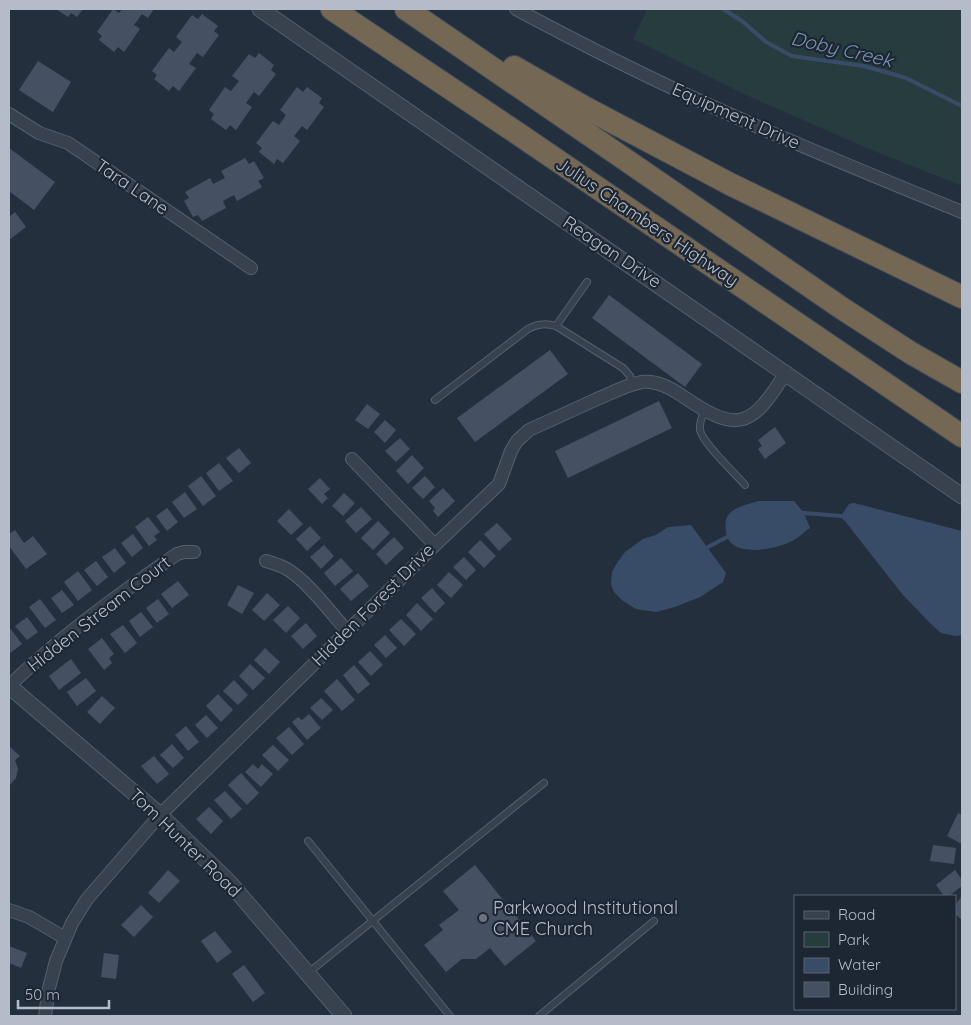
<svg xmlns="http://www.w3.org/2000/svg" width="971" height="1025" font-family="Quicksand,sans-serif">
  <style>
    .green { fill: #263c3f }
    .water { fill: #394c67 }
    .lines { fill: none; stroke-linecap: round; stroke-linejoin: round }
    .stream { stroke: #394c67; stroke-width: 4 }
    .building { fill: #455162 }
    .service-casing { stroke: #565f6c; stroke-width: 8 }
    .minor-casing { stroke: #565f6c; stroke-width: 14 }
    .tertiary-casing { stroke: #565f6c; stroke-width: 17 }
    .motorway-casing { stroke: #434c59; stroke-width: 24 }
    .service { stroke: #38414e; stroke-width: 6 }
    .minor { stroke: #38414e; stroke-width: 12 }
    .tertiary { stroke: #38414e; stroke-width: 15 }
    .motorway { stroke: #746855; stroke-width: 22 }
    .worship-dot { fill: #6b7280; stroke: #1d2633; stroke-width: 2 }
    .labels { text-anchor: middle; stroke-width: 4.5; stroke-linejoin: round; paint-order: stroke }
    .street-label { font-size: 18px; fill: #b4bcc9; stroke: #1d2633 }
    .poi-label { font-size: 18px; fill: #b4bcc9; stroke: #1d2633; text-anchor: start }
    .water-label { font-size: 19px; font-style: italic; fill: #7c92b1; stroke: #1d2633 }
  </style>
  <rect width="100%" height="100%" fill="#242f3e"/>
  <!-- green -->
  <path class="green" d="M647,9H962V186L869,149L744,94L633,39Z"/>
  <!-- water -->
  <g class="water">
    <path d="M758,501H794L804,513L810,528C804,532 798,538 792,541C775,550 728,559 726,531C725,525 725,518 730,513C737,506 750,504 758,501Z"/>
    <path d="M854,503L962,531V635L956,636L941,633L931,624L903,595L841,516L849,504Z"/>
    <path d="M691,525L726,573L723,582L700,597L675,607L656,612L636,609L623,601L614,592L611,584L612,572L617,563L625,552L643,539L656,535L668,527Z"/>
  </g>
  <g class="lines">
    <!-- stream -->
    <g class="stream">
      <path d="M723,9L742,21L766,42L792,56L864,66L906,78L962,106"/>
      <path d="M800,514L804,513L841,516L845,518"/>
      <path d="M704,549L731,535"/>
    </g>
  </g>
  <!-- building -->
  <g class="building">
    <path d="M56,9H83L77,17L71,13L68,17Z"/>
    <path d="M113,9L119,13L122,9H154L148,18L142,14L134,25L140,29L124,52L118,47L114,52L99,40L102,36L97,32Z"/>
    <path d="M202,14L218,26L214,31L219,35L203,57L197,53L189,64L196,68L179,91L173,86L169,91L154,79L157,75L152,71L169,48L174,52L182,42L176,37L192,15L198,19Z"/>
    <path d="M259,53L274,65L271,70L276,74L259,96L254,92L246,103L252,107L236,130L230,125L226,130L211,119L214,114L209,110L225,87L231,91L239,81L232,76L249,54L255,58Z"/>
    <path d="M38,61L71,82L53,112L19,90Z"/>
    <path d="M297,87L303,92L307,87L322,98L319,103L324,107L307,130L302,126L294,136L300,141L283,163L277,159L274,164L259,152L262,148L256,143L273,121L279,125L286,115L280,110Z"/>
    <path d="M9,148L55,182L34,210L9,191Z"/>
    <path d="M245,158L249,164L254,161L264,178L258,181L262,187L237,201L234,195L223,201L226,208L202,221L198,215L193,217L184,201L189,198L185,192L210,178L213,184L225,178L221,171Z"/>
    <path d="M15,212L26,227L9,240V217Z"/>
    <path d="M609,295L702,364L685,387L592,318Z"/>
    <path d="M550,350L568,374L475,442L457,418Z"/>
    <path d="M659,401L672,428L568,478L555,451Z"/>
    <path d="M367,404L380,414L368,429L355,420Z"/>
    <path d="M385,420L396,430L385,443L374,432Z"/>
    <path d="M775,427L786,443L765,459L758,449L762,446L758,440Z"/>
    <path d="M400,438L410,449L396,462L385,451Z"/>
    <path d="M239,448L251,463L239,473L226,458Z"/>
    <path d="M412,455L424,468L408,484L396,471Z"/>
    <path d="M219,463L233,481L219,491L206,473Z"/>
    <path d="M201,476L216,496L203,506L188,486Z"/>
    <path d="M425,476L435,487L423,499L412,488Z"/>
    <path d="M320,478L330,489L324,494L328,498L322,504L308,489Z"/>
    <path d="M443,488L455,501L438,517L433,511L435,508L429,501Z"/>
    <path d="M185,492L197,509L184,518L172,502Z"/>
    <path d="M344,493L355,503L343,516L332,506Z"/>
    <path d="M361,507L372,519L356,533L345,521Z"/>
    <path d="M167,508L178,522L167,531L156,516Z"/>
    <path d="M289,509L303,524L291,535L277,521Z"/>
    <path d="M148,517L160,532L154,536L157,540L149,546L135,527Z"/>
    <path d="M378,521L390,533L373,550L361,538Z"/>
    <path d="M497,523L512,539L499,551L484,534Z"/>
    <path d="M310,526L321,538L307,551L296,539Z"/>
    <path d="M15,530L24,543L33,536L47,554L26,569L9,546V534Z"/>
    <path d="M133,534L143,548L132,557L121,543Z"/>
    <path d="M394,537L404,548L386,565L376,554Z"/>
    <path d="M480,540L496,556L484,568L468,552Z"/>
    <path d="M324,545L334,556L321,569L310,557Z"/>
    <path d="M115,548L126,563L114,573L102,557Z"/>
    <path d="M464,557L476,570L466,580L453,567Z"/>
    <path d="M341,558L353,571L335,586L324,573Z"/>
    <path d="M96,561L108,577L97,586L84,570Z"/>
    <path d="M78,571L92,590L78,601L64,582Z"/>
    <path d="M449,572L463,585L451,598L437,585Z"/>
    <path d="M358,573L369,586L351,601L340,589Z"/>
    <path d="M178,581L189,595L172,608L161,594Z"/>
    <path d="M238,585L254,593L242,614L227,605Z"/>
    <path d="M432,588L445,603L435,613L421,598Z"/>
    <path d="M62,590L74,605L62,613L51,598Z"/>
    <path d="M267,593L280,605L264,621L252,610Z"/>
    <path d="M40,599L56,620L45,628L29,607Z"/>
    <path d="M158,599L169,614L157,623L146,608Z"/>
    <path d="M417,603L433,619L421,631L406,615Z"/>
    <path d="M288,606L300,618L286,633L273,620Z"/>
    <path d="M141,612L153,627L140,637L129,621Z"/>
    <path d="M27,617L38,632L27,640L15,626Z"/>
    <path d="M401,619L416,634L404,646L389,630Z"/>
    <path d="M306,623L317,636L303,649L291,636Z"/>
    <path d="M123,625L137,643L125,653L110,634Z"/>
    <path d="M9,627L22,644L9,654Z"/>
    <path d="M385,635L397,648L386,658L374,645Z"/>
    <path d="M102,638L114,654L109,658L112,663L104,670L88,649Z"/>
    <path d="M265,648L280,662L269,674L254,660Z"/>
    <path d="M370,651L383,665L371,676L358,662Z"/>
    <path d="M71,659L81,673L59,690L49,676Z"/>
    <path d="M250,664L265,678L253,690L239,676Z"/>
    <path d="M354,665L370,684L358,694L343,675Z"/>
    <path d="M86,678L96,691L77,706L67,692Z"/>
    <path d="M337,679L355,700L342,711L324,691Z"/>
    <path d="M234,680L248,695L238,705L223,691Z"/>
    <path d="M218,694L233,710L221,722L206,706Z"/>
    <path d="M102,696L115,708L100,724L87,712Z"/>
    <path d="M321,698L333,710L322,720L310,708Z"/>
    <path d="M309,714L321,728L307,740L292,722L298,717L302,720Z"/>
    <path d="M206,715L218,728L207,738L195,725Z"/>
    <path d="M186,726L199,742L188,751L175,735Z"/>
    <path d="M289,727L304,744L292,755L276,738Z"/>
    <path d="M172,744L184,758L173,768L160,755Z"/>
    <path d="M273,745L289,760L278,771L262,755Z"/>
    <path d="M9,746L20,756L15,760L18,769L16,778L9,786Z"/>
    <path d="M154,756L169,774L157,784L141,766Z"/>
    <path d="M253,764L258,769L262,764L273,774L261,787L245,772Z"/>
    <path d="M241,773L259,793L247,805L228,785Z"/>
    <path d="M225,791L242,809L231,819L214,800Z"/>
    <path d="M209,807L223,821L211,834L196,819Z"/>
    <path d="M958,813L962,815V844L947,836Z"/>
    <path d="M933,845L956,848L954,864L930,861Z"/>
    <path d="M475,865L536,941L505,966L490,948L476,959H462L446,972L424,945L443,930L439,925L459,910L443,891Z"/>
    <path d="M168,870L180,881L159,903L148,893Z"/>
    <path d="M955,870L962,880V886L949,896H944L936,885Z"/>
    <path d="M962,896V920L955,914V905Z"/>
    <path d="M141,905L153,917L134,937L121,925Z"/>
    <path d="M215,931L232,952L217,963L201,941Z"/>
    <path d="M9,946L27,953L21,968L9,963Z"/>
    <path d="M104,953L119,955L116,979L101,977Z"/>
    <path d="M244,965L265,993L253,1002L232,974Z"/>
  </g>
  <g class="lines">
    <!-- service casing -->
    <g class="service-casing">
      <g id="service">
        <path d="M556,326L587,282"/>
        <path d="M435,400L528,329C538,324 545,323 556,326L623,368L630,376L632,385"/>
        <path d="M704,411C702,417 699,424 700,430C703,444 735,473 745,485"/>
        <path d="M308,841L450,1016"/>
        <path d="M308,973L544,783"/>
        <path d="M539,1016L654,921"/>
      </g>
    </g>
    <!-- minor casing -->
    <g class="minor-casing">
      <g id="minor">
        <path d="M516,9C583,45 651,79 720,110C800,146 881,179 962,212"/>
        <path d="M9,114L39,133L68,143L251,268"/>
        <path d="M352,459L435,545"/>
        <path d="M266,561C273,563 279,565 285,568C305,578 332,614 347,631"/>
        <path d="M9,686C60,637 119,594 177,554L184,552H194"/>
        <path d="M9,910L29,917L65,938"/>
        <path d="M45,1016L49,988L56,961L72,923L87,899L160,815L435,545L499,484L511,451L517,441L529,430C551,420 573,410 595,400C610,394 625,385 642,382C656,380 669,387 681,395C736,433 751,430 786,372"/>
      </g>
    </g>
    <!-- tertiary casing -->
    <g class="tertiary-casing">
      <g id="tertiary">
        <path d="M260,9C494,171 729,332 962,496"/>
        <path d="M9,686L160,815L229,882L344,1016"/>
      </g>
    </g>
    <!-- motorway casing -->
    <g class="motorway-casing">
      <g id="motorway">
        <path d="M332,9L514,131L962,436"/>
        <path d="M406,9L843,309L911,353L962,382"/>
        <path d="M514,67L584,107L730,184L962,297"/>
      </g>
    </g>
    <!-- service -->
    <use href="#service" class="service"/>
    <!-- minor -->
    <use href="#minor" class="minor"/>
    <!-- tertiary -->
    <use href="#tertiary" class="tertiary"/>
    <!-- motorway -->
    <use href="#motorway" class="motorway"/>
  </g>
  <!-- markers -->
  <circle class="worship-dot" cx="483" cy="918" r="5"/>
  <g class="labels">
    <!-- street labels -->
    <g class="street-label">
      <text transform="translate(736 116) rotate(24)" y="6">Equipment Drive</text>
      <text transform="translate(132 187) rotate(34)" y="6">Tara Lane</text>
      <text transform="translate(647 222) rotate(34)" y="6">Julius Chambers Highway</text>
      <text transform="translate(612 252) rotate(34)" y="6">Reagan Drive</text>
      <text transform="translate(373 605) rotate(-45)" y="6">Hidden Forest Drive</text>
      <text transform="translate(99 614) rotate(-38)" y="6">Hidden Stream Court</text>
      <text transform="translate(185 843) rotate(44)" y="6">Tom Hunter Road</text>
    </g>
    <!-- poi labels -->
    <g class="poi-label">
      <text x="493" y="914">Parkwood Institutional<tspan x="493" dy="21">CME Church</tspan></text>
    </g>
    <!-- water labels -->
    <g class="water-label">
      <text transform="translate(842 49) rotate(13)" y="7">Doby Creek</text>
    </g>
  </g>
  <!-- border -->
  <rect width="971" height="1025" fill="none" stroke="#b4bcc9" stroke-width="20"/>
  <!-- legend -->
  <rect x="794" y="895" width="162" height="115" fill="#1d2633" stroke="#59626f"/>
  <rect x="804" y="911" width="25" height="8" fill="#38414e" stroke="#59626f"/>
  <text x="838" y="920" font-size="15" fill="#b4bcc9">Road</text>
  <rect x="804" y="932" width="25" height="15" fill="#263c3f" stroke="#59626f"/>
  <text x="838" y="945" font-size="15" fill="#b4bcc9">Park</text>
  <rect x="804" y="958" width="25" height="15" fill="#394c67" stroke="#59626f"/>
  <text x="838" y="970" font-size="15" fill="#b4bcc9">Water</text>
  <rect x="804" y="982" width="25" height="15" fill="#455162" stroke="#59626f"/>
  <text x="838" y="995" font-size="15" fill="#b4bcc9">Building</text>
  <!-- scale -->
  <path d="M18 1000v8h91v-8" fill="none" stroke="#b4bcc9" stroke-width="2.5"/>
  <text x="25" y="1000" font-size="15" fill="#b4bcc9" stroke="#1d2633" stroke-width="4" paint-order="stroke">50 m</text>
</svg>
